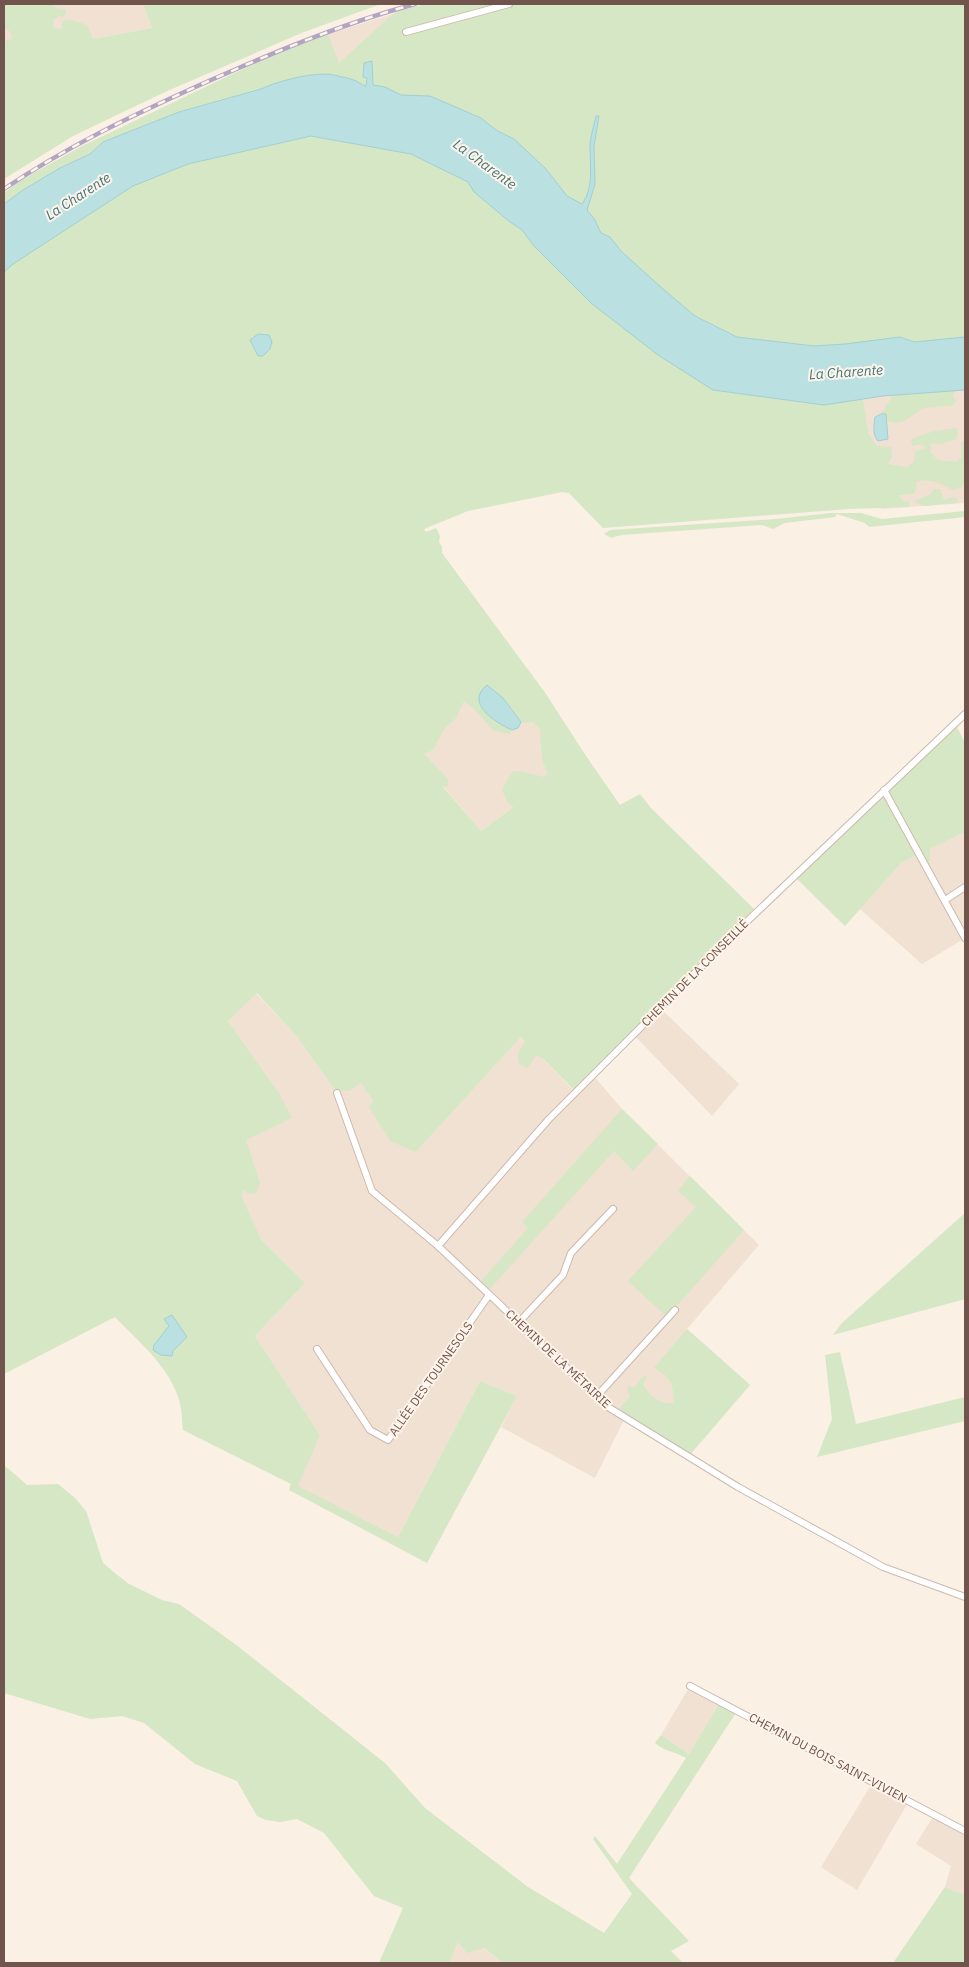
<svg xmlns="http://www.w3.org/2000/svg" width="969" height="1967" font-family="'IBM Plex Sans',sans-serif">
  <style>
    .residential { fill: #f1e1d3 }
    .green { fill: #d5e7c4; fill-rule: evenodd }
    .water { fill: #bae0e2; stroke: #a1d0d3 }
    .lines { fill: none; stroke-linecap: round; stroke-linejoin: round }
    .street-casing { stroke: #cdb9ae; stroke-width: 8 }
    .street { stroke: #fff; stroke-width: 6 }
    .rail-casing { stroke: #b2a4c3; stroke-width: 4.5 }
    .rail { stroke: #fef4ea; stroke-width: 2.5; stroke-dasharray: 8; stroke-linecap: butt }
    .labels { text-anchor: middle; stroke-width: 4; stroke-linejoin: round; paint-order: stroke }
    .street-label { font-size: 12px; fill: #71554c; stroke: #fef4ea }
    .water-label { font-size: 14px; font-style: italic; fill: #43787c; stroke: #fef4ea }
  </style>
  <rect width="100%" height="100%" fill="#faf0e4"/>
  <!-- residential -->
  <g class="residential">
    <path d="M4,4H143L152,28L93,39L54,28L38,36L4,41Z"/>
    <path d="M393,14L398,25L339,65L328,34Z"/>
    <path d="M965,390V503L881,509L863,399L883,396Z"/>
    <path d="M488,676L584,753L481,831L413,751Z"/>
    <path d="M965,832V938L922,964L860,909L901,863Z"/>
    <path d="M256,993L298,1038L335,1090L361,1083L373,1101L416,1152L521,1037L575,1092L593,1075L622,1109L759,1245L687,1329L750,1385L625,1418L595,1478L501,1427L517,1396L480,1381L398,1537L297,1486L320,1435L255,1336L305,1283L261,1239L221,1152L279,1093L228,1021Z"/>
    <path d="M660,1008L739,1084L712,1116L633,1034Z"/>
    <path d="M690,1686L720,1702L689,1754L661,1735Z"/>
    <path d="M873,1782L909,1801L857,1890L821,1867Z"/>
    <path d="M934,1815L965,1831V1895L945,1887L951,1866L916,1844Z"/>
    <path d="M458,1941L483,1948L503,1963H449Z"/>
  </g>
  <!-- green -->
  <g class="green">
    <path d="M4,4H51L57,8L65,9L66,13L63,17L59,16L53,20L54,28L61,29L63,21L69,19L87,25L93,39L152,28L143,4H381L304,32L165,92L73,136L4,179V41L12,39L10,32L4,27Z"/>
    <path d="M426,4H965V390L955,391L953,395L956,401L953,405C944,407 933,406 925,408C911,413 905,428 888,421L886,414H881L893,395L863,399L869,435L877,446L891,447L892,457L888,464L907,467L914,462L915,452L925,448L923,444L912,446L911,439L934,431L958,428L957,439L941,444L931,443L930,452L938,460L956,462L962,457L961,442L965,441V480L962,487L952,490C939,483 932,478 917,482L914,494L899,495L903,501L910,502L909,507L848,509L603,528L569,493L562,492L468,511L424,529L426,532L436,528L440,536L439,542L442,547V553L546,694L584,753L620,805L640,794L651,808L754,909L576,1092L543,1059L536,1055L528,1068L519,1064C516,1056 520,1048 525,1042L521,1037L416,1152L390,1141L369,1107L373,1101L361,1083L349,1091L335,1090L298,1038L257,993L228,1021L279,1093L292,1118L246,1140L260,1183L256,1193L249,1194L243,1190L242,1197L261,1239L305,1283L255,1336L320,1435L298,1486L398,1537L480,1381L517,1396L427,1563L289,1490L291,1484L183,1430C182,1421 182,1412 180,1403C171,1368 139,1342 115,1317L4,1374V232L325,75C303,76 281,80 261,89L179,112L103,142L90,154L60,168L23,190L4,204V193L18,182L82,146L262,60L328,34L339,63L393,14L398,11ZM503,698L522,723L533,722L540,729L542,760L548,774L544,777L520,771L512,772L502,790L508,803L513,807L481,831L443,787L448,786V779L424,754L433,750L444,729L456,718L464,701L473,708L494,731L510,734L512,730L498,724Z"/>
    <path d="M934,489H940L944,500L954,497L958,500L956,503L924,506L914,501L931,494Z"/>
    <path d="M965,511V517L869,527L865,523L837,514L835,517L785,523L773,529L762,525L621,535L611,538L604,534L610,530L776,519L831,513H861L882,519Z"/>
    <path d="M955,723L965,743V832L930,849V861L925,864L919,854L901,863L845,926L794,876Z"/>
    <path d="M622,1109L658,1144L633,1171L614,1151L489,1290L480,1282L528,1228L522,1222Z"/>
    <path d="M690,1176L744,1230L667,1317L628,1281L696,1207L678,1191Z"/>
    <path d="M965,1213V1299L833,1335L842,1323Z"/>
    <path d="M687,1329L750,1385L689,1456L619,1414L621,1406L630,1397L627,1386L635,1387L642,1377L648,1375L643,1385C650,1396 660,1405 674,1403C673,1383 671,1377 654,1368Z"/>
    <path d="M840,1352L856,1424L965,1397V1421L817,1457L832,1419L825,1355Z"/>
    <path d="M4,1465L27,1485L58,1484L75,1498L86,1511L103,1563L116,1574L129,1584L162,1600L179,1604L235,1644L385,1763L425,1808L528,1887L604,1933L632,1894L593,1839L595,1836L617,1864L686,1758C676,1752 664,1751 655,1743L661,1735L689,1754L720,1702L737,1711L629,1878L689,1941L671,1951L683,1963H503L484,1948L467,1953L458,1942L449,1963H379L403,1908L374,1896L324,1833L297,1819L280,1822L266,1820L257,1816L237,1781L195,1764L144,1723L122,1716L90,1719L4,1693Z"/>
    <path d="M945,1887L965,1895V1963H893Z"/>
  </g>
  <!-- water -->
  <g class="water">
    <path d="M372,61L373,85L385,87L401,95L430,96L481,118L496,130L514,139L546,169L567,196L582,204C594,188 590,166 590,147C590,137 594,126 596,116H599L594,146L595,184L587,210L595,220L601,233L610,237L621,251L663,289L695,316L737,337L814,346L845,344L900,337L914,342L965,337V390L883,396L824,405L713,390L658,355L591,303L534,246L522,230L510,222L474,192L468,182L411,154L311,136L188,164L133,186L13,264L4,272V204L23,190L60,168L90,154L103,142L179,112L261,89C278,81 316,71 334,75C341,77 350,78 356,81C360,83 362,85 366,86L367,78L363,77L364,63Z"/>
    <path d="M258,334L269,335L272,342L270,349L263,356H258L250,340Z"/>
    <path d="M881,414H886L888,439L878,441C872,434 874,425 875,417Z"/>
    <path d="M487,685L503,698L521,722L518,728L512,730C496,723 464,703 487,685Z"/>
    <path d="M172,1315L187,1337L173,1351L172,1356L161,1355L153,1350L154,1345L169,1326L164,1319Z"/>
  </g>
  <g class="lines">
    <!-- street casing -->
    <g class="street-casing">
      <g id="street">
        <path d="M406,32L509,4"/>
        <path d="M884,790L965,938"/>
        <path d="M945,900L965,887"/>
        <path d="M337,1093L372,1191L438,1246L608,1407L738,1487L883,1567L965,1597"/>
        <path d="M438,1246L549,1119L739,929L965,714"/>
        <path d="M519,1322L563,1275L571,1253L613,1209"/>
        <path d="M317,1349L370,1430L388,1440L489,1295"/>
        <path d="M597,1396L675,1310"/>
        <path d="M690,1686L965,1831"/>
      </g>
    </g>
    <!-- street -->
    <use href="#street" class="street"/>
    <!-- rail casing -->
    <g class="rail-casing">
      <path id="rail" d="M4,189C68,146 131,116 202,84C272,53 341,24 415,4"/>
    </g>
    <!-- rail -->
    <use href="#rail" class="rail"/>
  </g>
  <g class="labels">
    <!-- street labels -->
    <g class="street-label">
      <text transform="translate(695 973) rotate(-45)" y="4">CHEMIN DE LA CONSEILLÉ</text>
      <text transform="translate(558 1359) rotate(43)" y="4">CHEMIN DE LA MÉTAIRIE</text>
      <text transform="translate(431 1379) rotate(-55)" y="4">ALLÉE DES TOURNESOLS</text>
      <text transform="translate(828 1758) rotate(28)" y="4">CHEMIN DU BOIS SAINT-VIVIEN</text>
    </g>
    <!-- water labels -->
    <g class="water-label">
      <text transform="translate(485 164) rotate(36)" y="5">La Charente</text>
      <text transform="translate(78 196) rotate(-33)" y="5">La Charente</text>
      <text transform="translate(846 372) rotate(-4)" y="5">La Charente</text>
    </g>
  </g>
  <!-- border -->
  <rect width="969" height="1967" fill="none" stroke="#71554c" stroke-width="10"/>
</svg>
